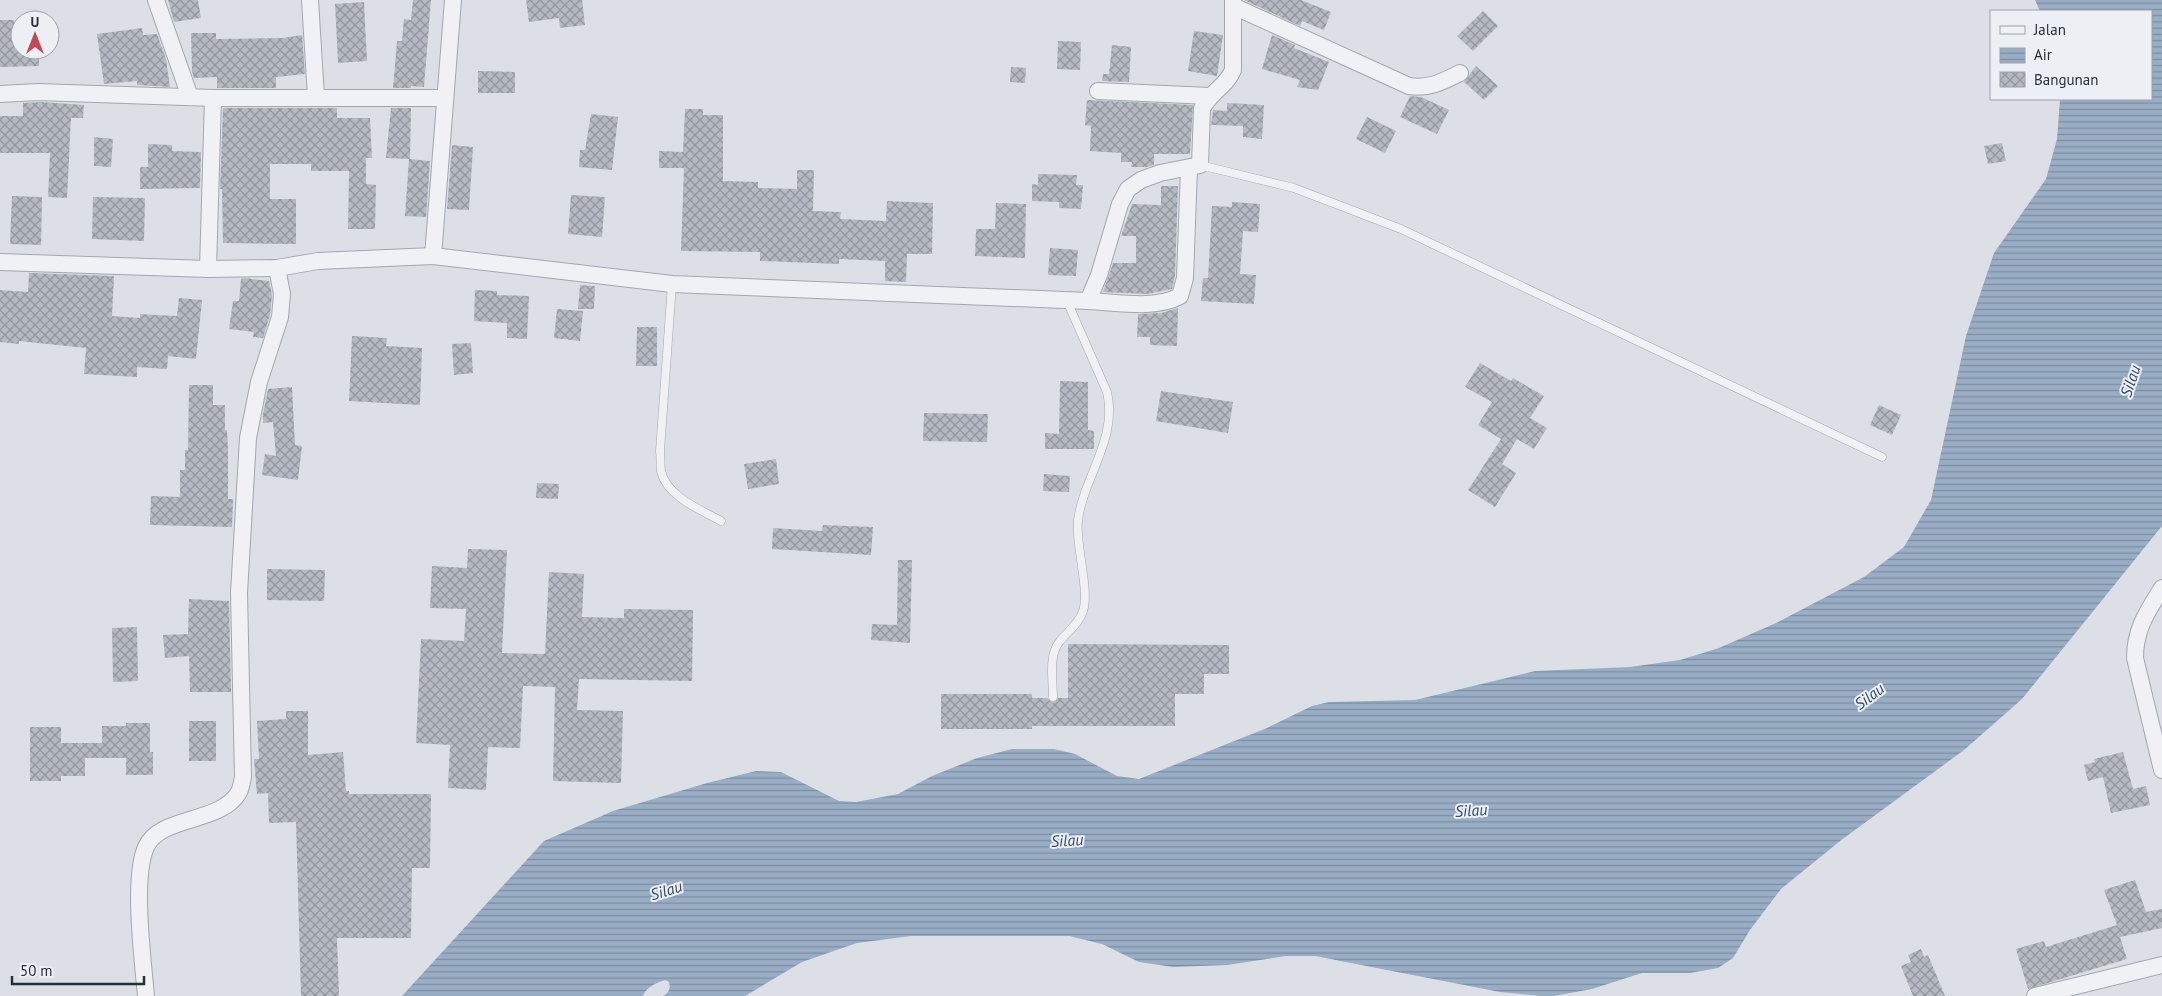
<svg xmlns="http://www.w3.org/2000/svg" width="2162" height="996" font-family="'PT Sans',sans-serif">
  <style>
    .water { fill: url(#water-rules) }
    .building { fill: url(#building-cross-hatch) }
    .lines { fill: none; stroke-linecap: round; stroke-linejoin: round }
    .service-casing { stroke: #a2a7af; stroke-width: 9 }
    .minor-casing { stroke: #a2a7af; stroke-width: 18 }
    .service { stroke: #eff1f4; stroke-width: 8 }
    .minor { stroke: #eff1f4; stroke-width: 16 }
    .labels { text-anchor: middle; stroke-width: 4; stroke-linejoin: round; paint-order: stroke }
    .water-label { font-size: 16px; font-style: italic; fill: #334c6d; stroke: #eceff4 }
  </style>
  <defs>
    <pattern id="water-rules" width="6" height="5" patternUnits="userSpaceOnUse" patternTransform="scale(1.25)"><rect width="6" height="5" fill="#99adc5"/><path d="M0 2.5h6" fill="none" stroke="#7d8da1"/></pattern>
    <pattern id="building-cross-hatch" width="8" height="8" patternUnits="userSpaceOnUse" patternTransform="scale(1.25)"><rect width="8" height="8" fill="#b4b9c2"/><path d="M0 0l8 8M0 8l8-8" fill="none" stroke="#92979f"/></pattern>
  </defs>
  <rect width="100%" height="100%" fill="#dce0e6"/>
  <!-- water -->
  <path class="water" d="M2035,0H2162V526L2022,699L1964,750L1840,841L1781,889L1750,930L1733,958L1718,968L1690,973H1642L1592,989L1554,996H1541L1500,992L1315,956H1286L1227,965L1173,967L1139,962L1102,944L1069,936H911L857,943L802,962L745,996H663C669,993 671,988 669,982L665,980C656,983 646,987 643,996H402L544,841L613,811L707,783L756,771L781,772L839,801L856,802L898,794L932,776L977,758L1012,749H1054L1075,754L1117,776L1139,779L1267,728L1312,706L1329,702L1415,700L1535,671L1630,667L1680,660L1719,648L1776,623L1864,577L1904,547L1931,500L1966,336L1994,253L2046,179L2057,139L2060,99H2151V11H2040Z"/>
  <!-- building -->
  <g class="building">
    <path d="M168,0H198L201,18L174,22Z"/>
    <path d="M413,0H431L424,87L411,86V88H393L397,41H402L404,19L411,20Z"/>
    <path d="M526,0H582L585,25L560,28L559,18L529,22Z"/>
    <path d="M1244,0H1301L1331,12L1324,30L1302,21L1300,26Z"/>
    <path d="M364,2L367,61L338,63L335,4Z"/>
    <path d="M1483,11L1498,26L1473,51L1457,36Z"/>
    <path d="M0,20H14L15,50H39V66L0,67Z"/>
    <path d="M142,28L143,35L157,34L166,59L170,87L137,85V81L104,84L97,34Z"/>
    <path d="M1194,31L1223,35L1217,76L1188,71Z"/>
    <path d="M191,33H216V39L283,38L302,35L305,74L276,77V88H217V77L194,78L192,71Z"/>
    <path d="M1272,35L1295,45L1294,48L1329,62L1318,90L1297,87L1300,80L1262,69Z"/>
    <path d="M1058,41L1081,42L1080,70L1057,69Z"/>
    <path d="M1112,45L1131,47L1129,82L1102,81L1103,74H1109Z"/>
    <path d="M1476,66L1498,86L1484,100L1464,82Z"/>
    <path d="M1011,67L1026,68L1025,83L1010,82Z"/>
    <path d="M478,71L515,72V93H478Z"/>
    <path d="M1410,96L1421,97L1449,110L1437,134L1400,117Z"/>
    <path d="M1087,100L1193,105L1190,154H1154V165L1147,167H1131L1132,162H1121V153L1090,151L1091,126L1085,125Z"/>
    <path d="M41,102L84,105L83,118H71L67,198L48,197L50,153H0V116H23V103Z"/>
    <path d="M1227,103L1264,105L1262,139L1243,137V126L1211,125L1213,110L1227,111Z"/>
    <path d="M223,108H337V118H370L372,158H366V184L376,185L375,229H348L349,171H311V164H270V199H296V244L223,243L222,189H220Z"/>
    <path d="M391,108H411L410,159L386,158Z"/>
    <path d="M685,109H703V115H723V181L758,182V188L797,189V170H814L813,211L841,212L840,219L886,221L887,201L933,203L932,254H907L906,282L885,281V261L839,259V264L760,261V252L681,251L684,168H659V151L683,152Z"/>
    <path d="M591,114L618,117L612,170L579,167L580,150H585Z"/>
    <path d="M1367,117L1396,131L1385,153L1356,139Z"/>
    <path d="M94,137L113,139L111,167L94,166Z"/>
    <path d="M2002,143L2006,161L1988,164L1984,146Z"/>
    <path d="M148,144L172,145V151L201,152L200,188L140,189V167H148Z"/>
    <path d="M452,145L473,147L469,210L447,209Z"/>
    <path d="M409,159L430,161L426,217L405,216Z"/>
    <path d="M1038,174L1077,175L1076,185H1083L1081,209L1059,208V202L1032,201V184L1038,185Z"/>
    <path d="M1161,186H1178L1175,276L1172,289L1147,294L1103,292L1113,263H1136V236H1121L1132,204L1161,205Z"/>
    <path d="M571,195L605,197L602,237L568,234Z"/>
    <path d="M12,196L42,197L41,245L10,244Z"/>
    <path d="M93,197L145,198L144,241L92,239Z"/>
    <path d="M1232,202L1260,204L1258,232L1243,231L1240,274L1256,275L1254,304L1201,301L1203,278H1208L1212,206L1232,207Z"/>
    <path d="M996,203L1026,204L1025,258L975,256L976,229H995Z"/>
    <path d="M1050,248L1078,250L1076,276L1048,275Z"/>
    <path d="M29,273L114,276L112,316L140,318V314L177,316L179,298L202,300L196,359L168,356L167,369L137,367V377L84,374L86,348L19,341V344L0,342V290L28,292Z"/>
    <path d="M244,278L269,281L272,295L270,315L263,338L253,337L254,332L229,329L233,301H239L241,279Z"/>
    <path d="M580,285L595,286L594,309H578Z"/>
    <path d="M475,290L497,291V295L529,296L527,339L507,338V323L474,321Z"/>
    <path d="M1178,308L1177,346L1150,345V337H1137L1138,314L1161,313Z"/>
    <path d="M557,309L583,311L580,341L554,338Z"/>
    <path d="M637,327H657V366H636Z"/>
    <path d="M352,336L387,338L386,346L422,348L420,405L349,401Z"/>
    <path d="M471,343L473,373L454,375L452,344Z"/>
    <path d="M1480,363L1511,381L1513,378L1544,396L1530,418L1547,428L1534,449L1517,439L1502,464L1516,473L1495,507L1468,490L1501,439L1478,425L1492,402L1465,387Z"/>
    <path d="M1060,381L1088,382V430L1094,431V449H1045V433L1059,434Z"/>
    <path d="M189,385H213V405H225V430H227L228,450V499H233L232,527L150,525L151,496L180,497V470H185V450H188Z"/>
    <path d="M292,387L295,445L302,446L298,480L262,475L265,454L276,456L273,422L263,423V414L268,389Z"/>
    <path d="M1161,391L1233,402L1228,433L1156,421Z"/>
    <path d="M1879,405L1901,415L1892,435L1870,425Z"/>
    <path d="M924,413L988,414L987,442L923,441Z"/>
    <path d="M776,459L779,484L748,489L744,464Z"/>
    <path d="M1044,474L1070,476L1069,492L1043,491Z"/>
    <path d="M537,483L559,484L558,499L536,498Z"/>
    <path d="M823,525L873,527L871,555L772,549L773,528L822,531Z"/>
    <path d="M468,549L507,550L502,653L545,654L549,572L584,574L582,617L624,618V609L693,610L692,681L579,679L577,710L623,711L621,783L553,781L555,687L523,686L520,748L488,747L486,790L448,788L450,745L416,743L421,639L464,641L466,609L430,608L432,566L467,568Z"/>
    <path d="M898,560H912L910,643L871,640L872,624L897,625Z"/>
    <path d="M267,569L325,570L324,601L267,600Z"/>
    <path d="M189,599L229,601L231,692H190L189,656L165,658L163,635L188,634Z"/>
    <path d="M137,627L138,681L113,682L112,628Z"/>
    <path d="M1068,644L1229,645V674H1204V694H1175V726H1032V729H941V694H1032V698H1047L1053,703L1058,698H1068Z"/>
    <path d="M286,711H308V755L343,752L346,791H349V794H431L430,868H412L411,938H337L339,996H301L296,822L269,823L268,793L257,794L254,759H259L257,721L286,719Z"/>
    <rect x="189" y="721" width="27" height="40"/>
    <path d="M126,723H150V752H153V775H126V758H85V776H61V781H30V727H61V743H102V726H126Z"/>
    <path d="M2123,752L2133,789L2146,786L2150,805L2111,813L2103,777L2088,781L2084,765L2095,762L2094,759Z"/>
    <path d="M2135,880L2146,912L2162,909V928L2120,937L2127,959L2028,989L2016,949L2044,941L2046,947L2117,925L2104,890Z"/>
    <path d="M1921,949L1924,957L1928,955L1945,996H1913L1901,966L1911,962L1908,955Z"/>
  </g>
  <g class="lines">
    <!-- service casing -->
    <g class="service-casing">
      <g id="service">
        <path d="M1200,165L1294,188L1401,229L1882,457"/>
        <path d="M672,284L660,451C661,458 660,465 661,471C666,496 701,510 721,521"/>
        <path d="M1053,697C1053,680 1048,655 1060,641C1068,631 1079,624 1083,611C1090,590 1075,544 1078,520C1084,476 1118,439 1107,392L1067,301"/>
      </g>
    </g>
    <!-- minor casing -->
    <g class="minor-casing">
      <g id="minor">
        <path d="M156,0L190,97"/>
        <path d="M310,0L316,97"/>
        <path d="M1233,6L1409,86C1429,89 1442,82 1460,73"/>
        <path d="M1098,91L1210,96"/>
        <path d="M0,94L38,92L213,98H445"/>
        <path d="M433,256L453,0"/>
        <path d="M0,262L208,269L277,268L318,261L433,256L672,284L1088,301L1099,275L1120,204L1128,189L1141,180L1160,173L1200,165L1202,109C1209,93 1227,86 1233,70V0"/>
        <path d="M208,269L213,98"/>
        <path d="M1088,301C1117,302 1154,310 1180,296L1185,278L1189,168"/>
        <path d="M2162,588C2147,612 2135,629 2135,658L2162,770"/>
        <path d="M146,996C143,961 132,878 146,847C160,815 221,824 239,792C241,788 242,782 243,777L239,593L248,438L259,382L280,317L282,294L277,268"/>
        <path d="M2035,996L2162,965"/>
      </g>
    </g>
    <!-- service -->
    <use href="#service" class="service"/>
    <!-- minor -->
    <use href="#minor" class="minor"/>
  </g>
  <g class="labels">
    <!-- water labels -->
    <g class="water-label">
      <text transform="translate(2130 381) rotate(-71)" y="6">Silau</text>
      <text transform="translate(1869 696) rotate(-37)" y="6">Silau</text>
      <text transform="translate(1471 810) rotate(-4)" y="6">Silau</text>
      <text transform="translate(1067 840) rotate(-4)" y="6">Silau</text>
      <text transform="translate(666 890) rotate(-17)" y="6">Silau</text>
    </g>
  </g>
  <!-- legend -->
  <rect x="1990" y="10" width="162" height="90" fill="#eceff4" stroke="#9da2aa"/>
  <rect x="2000" y="26" width="25" height="8" fill="#eff1f4" stroke="#9da2aa"/>
  <text x="2034" y="35" font-size="15" fill="#272e3b">Jalan</text>
  <rect x="2000" y="48" width="25" height="15" fill="url(#water-rules)" stroke="#9da2aa"/>
  <text x="2034" y="60" font-size="15" fill="#272e3b">Air</text>
  <rect x="2000" y="72" width="25" height="15" fill="url(#building-cross-hatch)" stroke="#9da2aa"/>
  <text x="2034" y="85" font-size="15" fill="#272e3b">Bangunan</text>
  <!-- north arrow -->
  <g transform="translate(35 35)"><circle r="24" fill="#eceff4" stroke="#9da2aa"/>
  <path d="M0-4L9 19L0 12L-9 19Z" fill="#c74657"/>
  <text y="-8" font-size="14" font-weight="bold" text-anchor="middle" fill="#272e3b">U</text>
  </g>
  <!-- scale -->
  <path d="M12 976v8h132v-8" fill="none" stroke="#272e3b" stroke-width="2.5"/>
  <text x="20" y="976" font-size="15" fill="#272e3b" stroke="#eceff4" stroke-width="4" paint-order="stroke">50 m</text>
</svg>
